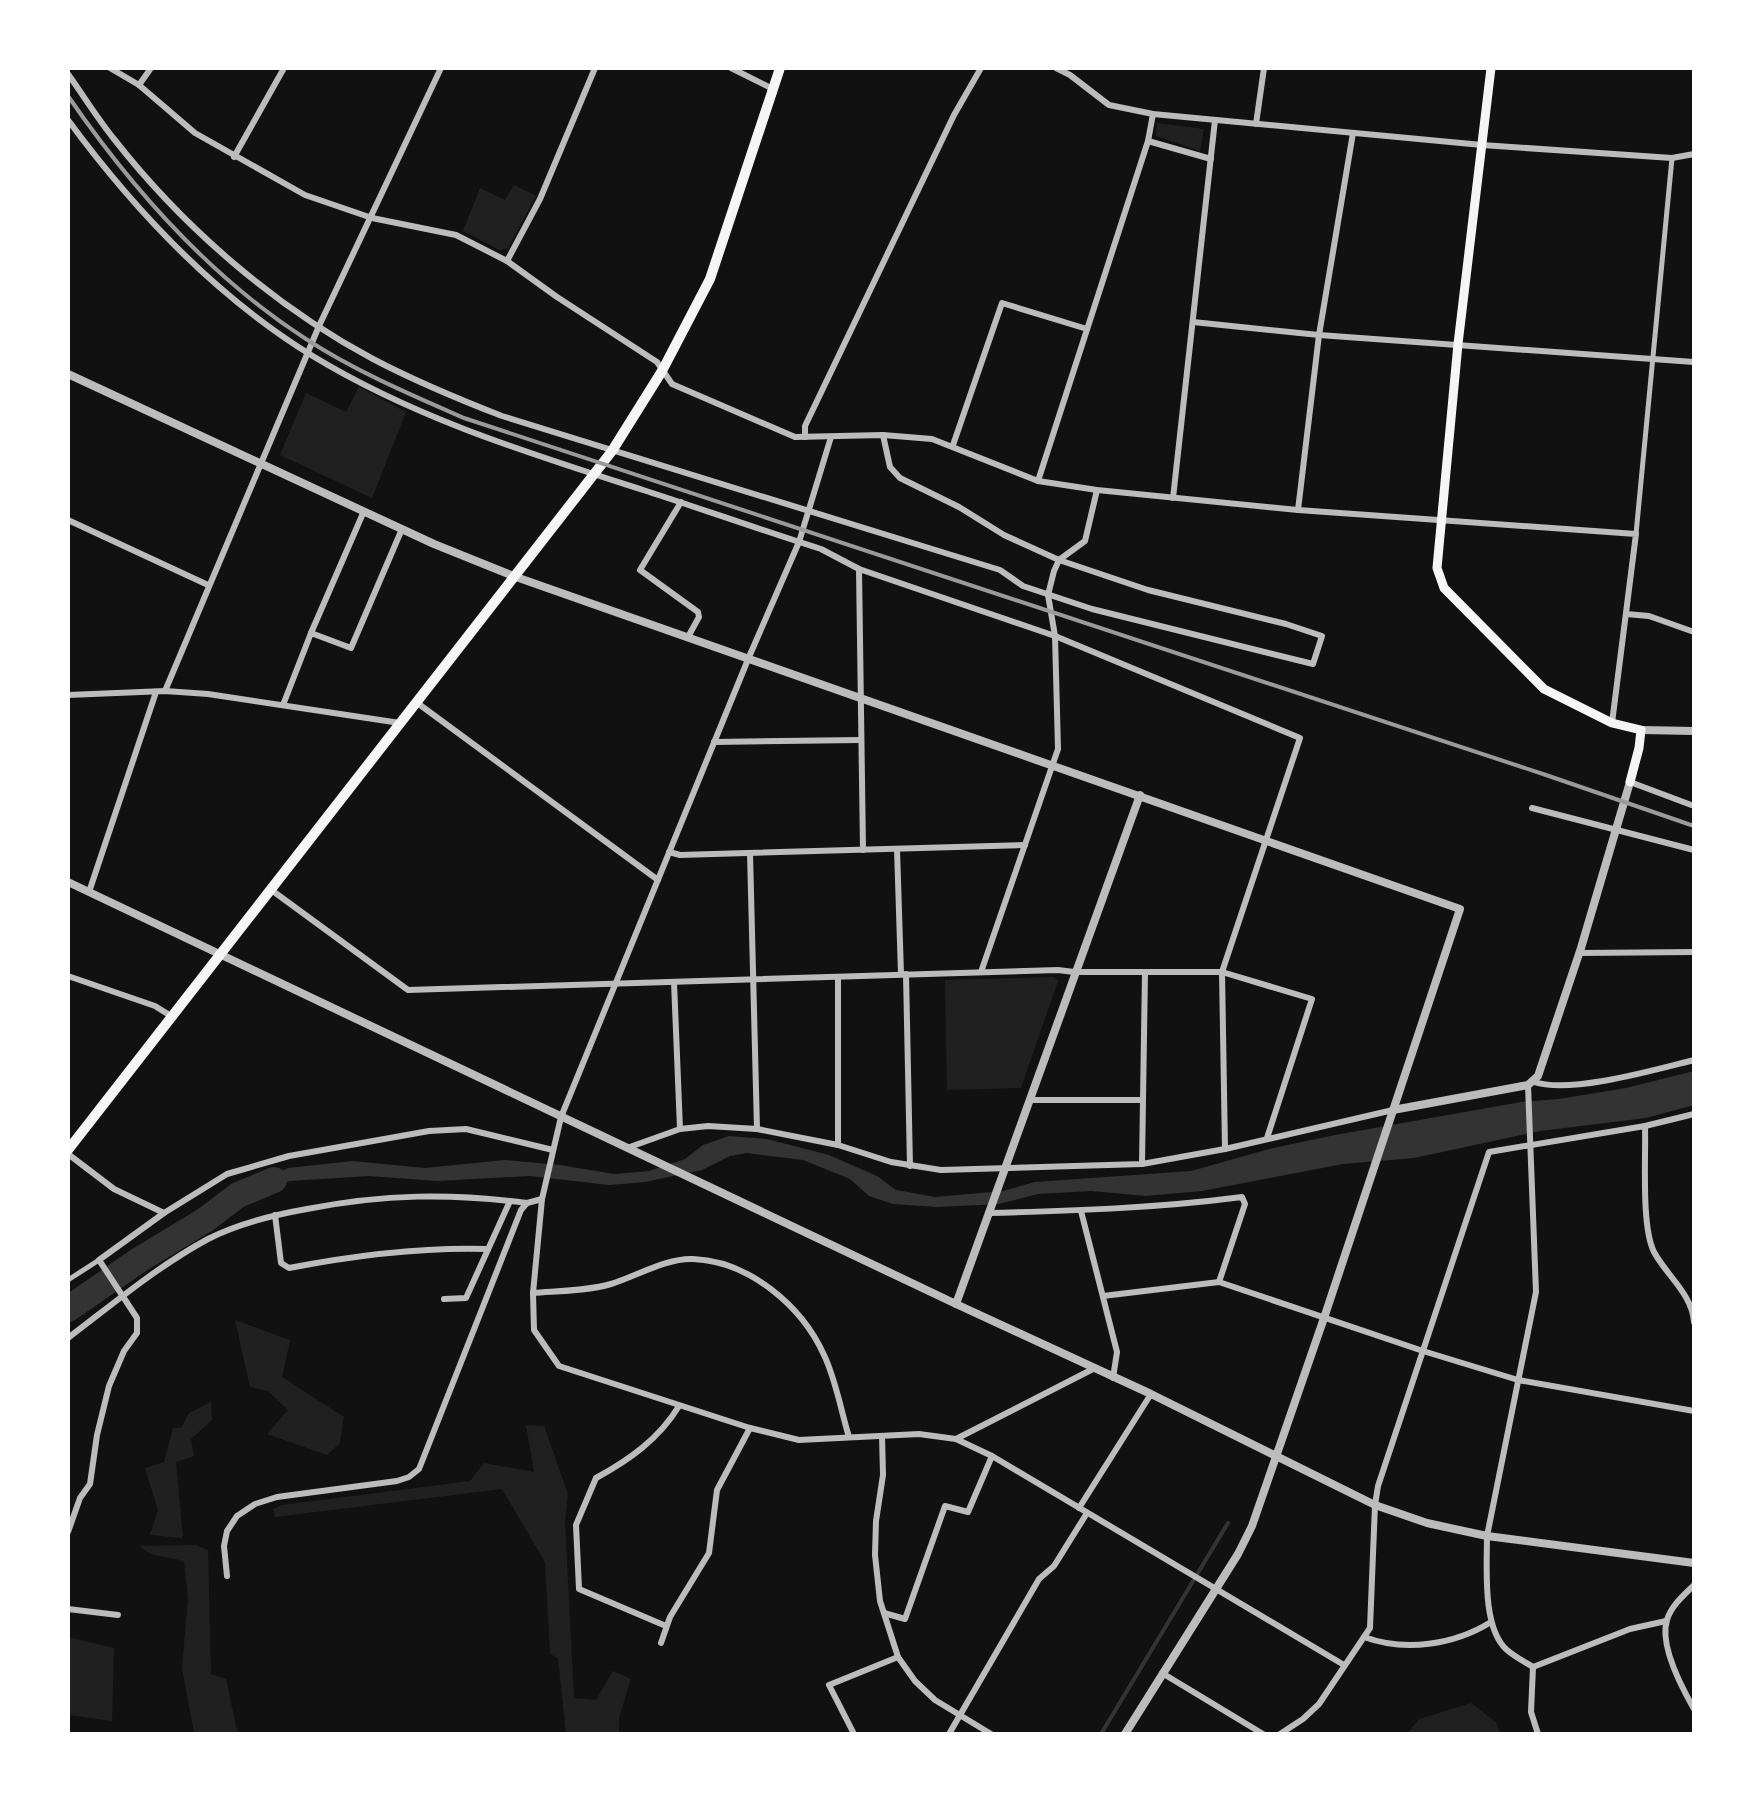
<svg xmlns="http://www.w3.org/2000/svg" width="1762" height="1802" font-family="'Fira Sans Condensed',sans-serif">
  <style>
    .green { fill: #202020 }
    .water { fill: #333 }
    .lines { fill: none; stroke-linecap: round; stroke-linejoin: round }
    .stream { stroke: #333; stroke-width: 4 }
    .river { stroke: #333; stroke-width: 26 }
    .pedestrian { stroke: #bcbcbc; stroke-width: 5 }
    .minor { stroke: #bcbcbc; stroke-width: 6 }
    .tertiary { stroke: #bcbcbc; stroke-width: 8 }
    .secondary { stroke: #f5f5f5; stroke-width: 9 }
    .primary { stroke: #f5f5f5; stroke-width: 10 }
    .rail { stroke: #9a9a9a; stroke-width: 4 }
  </style>
  <rect width="100%" height="100%" fill="#111"/>
  <!-- green -->
  <g class="green">
    <path d="M1157,123L1204,129L1200,151L1156,136Z"/>
    <path d="M514,185L536,196L508,248L500,250L463,231L480,188L505,200Z"/>
    <path d="M359,387L406,412L372,498L280,455L306,393L346,412Z"/>
    <path d="M1054,977L1058,981L1021,1088L947,1090L945,980Z"/>
    <path d="M235,1320L290,1340L282,1377L344,1417L340,1443L327,1455L267,1434L288,1410L268,1391L250,1387Z"/>
    <path d="M211,1402L212,1420L191,1439L194,1456L176,1462L183,1538L150,1535L158,1510L145,1468L164,1462L173,1428H181L189,1413Z"/>
    <path d="M526,1425L544,1426L568,1494L565,1521L574,1698L596,1700L613,1671L631,1679L619,1718V1734H566L558,1658L550,1654L545,1562L502,1489L275,1517L273,1509L282,1505L470,1481L484,1463L534,1472Z"/>
    <path d="M196,1545L208,1550L211,1674L226,1679L236,1726L240,1734L194,1733L182,1668L188,1598L184,1561L151,1554L139,1546Z"/>
    <path d="M68,1637L114,1648L112,1721L68,1715Z"/>
    <path d="M1471,1703L1496,1722L1500,1734H1407L1419,1719Z"/>
  </g>
  <!-- water -->
  <path class="water" d="M1694,1071V1105L1646,1118L1540,1131L1414,1158L1343,1164L1202,1191L1146,1196L1091,1191L1038,1194L999,1204L938,1207L893,1204L869,1196L850,1179L803,1160L747,1153L730,1156L702,1170L645,1182L609,1185L530,1176L437,1181L369,1176L290,1181L238,1194L288,1168L352,1161L425,1168L505,1160L560,1165L614,1174L649,1171L685,1159L703,1145L729,1136L767,1139L829,1155L877,1176L896,1190L935,1197L1003,1191L1035,1182L1191,1171L1269,1149L1335,1135L1521,1102L1559,1099L1626,1088Z"/>
  <g class="lines">
    <!-- stream -->
    <path class="stream" d="M1101,1734L1228,1523"/>
    <!-- river -->
    <path class="river" d="M68,1309L139,1260L205,1220L238,1195L274,1180"/>
    <!-- pedestrian -->
    <g class="pedestrian">
      <path d="M1636,534L1672,158"/>
      <path d="M68,1280L99,1260"/>
    </g>
    <!-- minor -->
    <g class="minor">
      <path d="M110,68L139,85L195,133L305,195L372,218L456,235L507,261L557,297L657,362L672,384L795,437L883,435L932,439L1038,481L1097,490L1298,510L1636,534L1612,723"/>
      <path d="M731,68L773,89"/>
      <path d="M1056,68L1070,75L1109,105L1153,114L1482,145L1672,158L1694,154"/>
      <path d="M68,74C83,95 97,118 114,139C183,227 274,306 373,359C415,381 458,399 502,416L1000,570L1023,586L1092,609L1313,664L1322,636L1286,624L1148,590L1059,560L1004,535L959,507L900,478L890,467L883,435"/>
      <path d="M139,85L151,68"/>
      <path d="M68,120C135,211 214,295 311,355C414,418 528,453 643,490C702,509 761,530 821,549L859,569L1055,636L1300,738L1222,972L1225,1149"/>
      <path d="M1256,124L1264,68"/>
      <path d="M1148,141L1211,159"/>
      <path d="M234,157L284,68"/>
      <path d="M507,261L540,199L595,68"/>
      <path d="M1193,322L1319,335L1694,362"/>
      <path d="M805,437V426L954,115L981,68"/>
      <path d="M831,437L799,542L749,657L561,1117L542,1199L533,1293L534,1330L559,1366L750,1428L799,1440L919,1434L956,1439L992,1456L1344,1665"/>
      <path d="M953,445L1002,303L1087,329"/>
      <path d="M1038,481L1148,141L1153,114"/>
      <path d="M1173,498L1215,120"/>
      <path d="M681,502L640,570L698,612L699,617L688,637"/>
      <path d="M1298,510L1319,335L1353,133"/>
      <path d="M68,520L208,585"/>
      <path d="M859,569L863,850"/>
      <path d="M1626,614L1649,616L1694,632"/>
      <path d="M311,633L364,511"/>
      <path d="M165,691L319,326L441,68"/>
      <path d="M68,695L165,691L208,694L400,723"/>
      <path d="M416,702L658,880"/>
      <path d="M283,705L311,633L351,648L402,529"/>
      <path d="M714,742L860,740"/>
      <path d="M1630,782L1694,806"/>
      <path d="M1532,808L1694,850"/>
      <path d="M897,849L901,974"/>
      <path d="M669,852L680,855L1025,845"/>
      <path d="M750,853L757,1129"/>
      <path d="M270,889L408,990L1058,970L1074,972H1222L1312,999L1267,1138"/>
      <path d="M89,892L156,692"/>
      <path d="M1579,953L1694,952"/>
      <path d="M981,972L1058,749L1055,636L1048,595L1054,571L1059,560L1085,541L1097,490"/>
      <path d="M906,974L910,1166"/>
      <path d="M68,976L155,1006L171,1016"/>
      <path d="M674,982L680,1129"/>
      <path d="M1534,1082C1571,1094 1654,1070 1694,1060"/>
      <path d="M1528,1085L1536,1292L1487,1536C1487,1568 1482,1628 1507,1650C1515,1657 1525,1662 1533,1667"/>
      <path d="M1031,1100H1143"/>
      <path d="M1645,1126C1646,1157 1641,1226 1654,1252C1667,1276 1692,1294 1694,1322"/>
      <path d="M838,1145V977"/>
      <path d="M627,1148L680,1129L708,1126L757,1129L838,1145L891,1162L941,1170L1142,1164L1225,1149L1393,1110"/>
      <path d="M68,1154L114,1189L164,1213L227,1174L289,1156L429,1131L466,1129L553,1150"/>
      <path d="M1142,1164L1145,972"/>
      <path d="M1081,1211L1117,1352L1113,1378"/>
      <path d="M988,1213C1073,1211 1158,1208 1242,1197L1245,1204L1219,1282"/>
      <path d="M275,1215L281,1263L289,1268C356,1255 421,1247 488,1249"/>
      <path d="M533,1293C558,1291 587,1291 611,1284C637,1276 666,1258 693,1259C749,1261 802,1306 824,1355C836,1380 841,1411 849,1437"/>
      <path d="M1103,1296L1219,1282L1423,1351L1518,1380L1694,1411"/>
      <path d="M444,1299L466,1298L510,1201"/>
      <path d="M68,1338C113,1304 158,1266 208,1239C239,1223 273,1215 307,1209C384,1194 450,1193 527,1203"/>
      <path d="M882,1436L883,1475L876,1521L875,1555L880,1601L898,1657L915,1681L935,1700L991,1734"/>
      <path d="M956,1439L1093,1369"/>
      <path d="M1079,1508L1151,1394"/>
      <path d="M68,1532L80,1498L90,1484L97,1435L109,1386L124,1351L137,1333V1318L99,1260L164,1213"/>
      <path d="M227,1576L224,1546L227,1531L237,1516L255,1504L277,1497L397,1481L409,1477L419,1469L521,1210L527,1203L542,1199"/>
      <path d="M1694,1585C1684,1595 1671,1606 1667,1620C1659,1645 1682,1688 1694,1709"/>
      <path d="M68,1609L118,1615"/>
      <path d="M884,1613L905,1619L945,1506L968,1512L992,1456"/>
      <path d="M666,1626L579,1589L576,1525L596,1478C629,1460 659,1439 679,1406"/>
      <path d="M1364,1637C1405,1652 1454,1645 1491,1622"/>
      <path d="M661,1643L670,1617L709,1553L717,1490L750,1428"/>
      <path d="M1533,1667L1630,1629L1666,1621"/>
      <path d="M1533,1667L1531,1712L1538,1734"/>
      <path d="M1162,1673L1263,1734"/>
      <path d="M854,1734L829,1685L898,1657"/>
      <path d="M949,1734L1039,1579L1054,1566L1087,1513"/>
      <path d="M1280,1734L1303,1719L1319,1704L1370,1628L1375,1505L1378,1486L1489,1152L1645,1126L1694,1114"/>
    </g>
    <!-- tertiary -->
    <g class="tertiary">
      <path d="M68,374L434,544L516,577L1460,909L1324,1318L1252,1526L1238,1554L1125,1734"/>
      <path d="M1641,730L1694,731"/>
      <path d="M68,882L956,1304L1151,1394L1375,1505L1427,1523L1487,1536L1694,1563"/>
      <path d="M1393,1110L1528,1085L1538,1076L1581,948L1630,782"/>
      <path d="M956,1304L1140,795"/>
    </g>
    <!-- secondary -->
    <path class="secondary" d="M1491,68L1458,344L1437,568L1444,588L1544,689L1612,723L1641,730L1639,748L1630,782"/>
    <!-- primary -->
    <path class="primary" d="M68,1150L612,451L662,371L710,279L780,68"/>
    <!-- rail -->
    <path class="rail" d="M68,96C132,189 210,277 306,339C355,371 409,394 464,418L1546,775L1694,826"/>
  </g>
  <!-- border -->
  <rect width="1762" height="1802" fill="none" stroke="#ffffff" stroke-width="140"/>
</svg>
